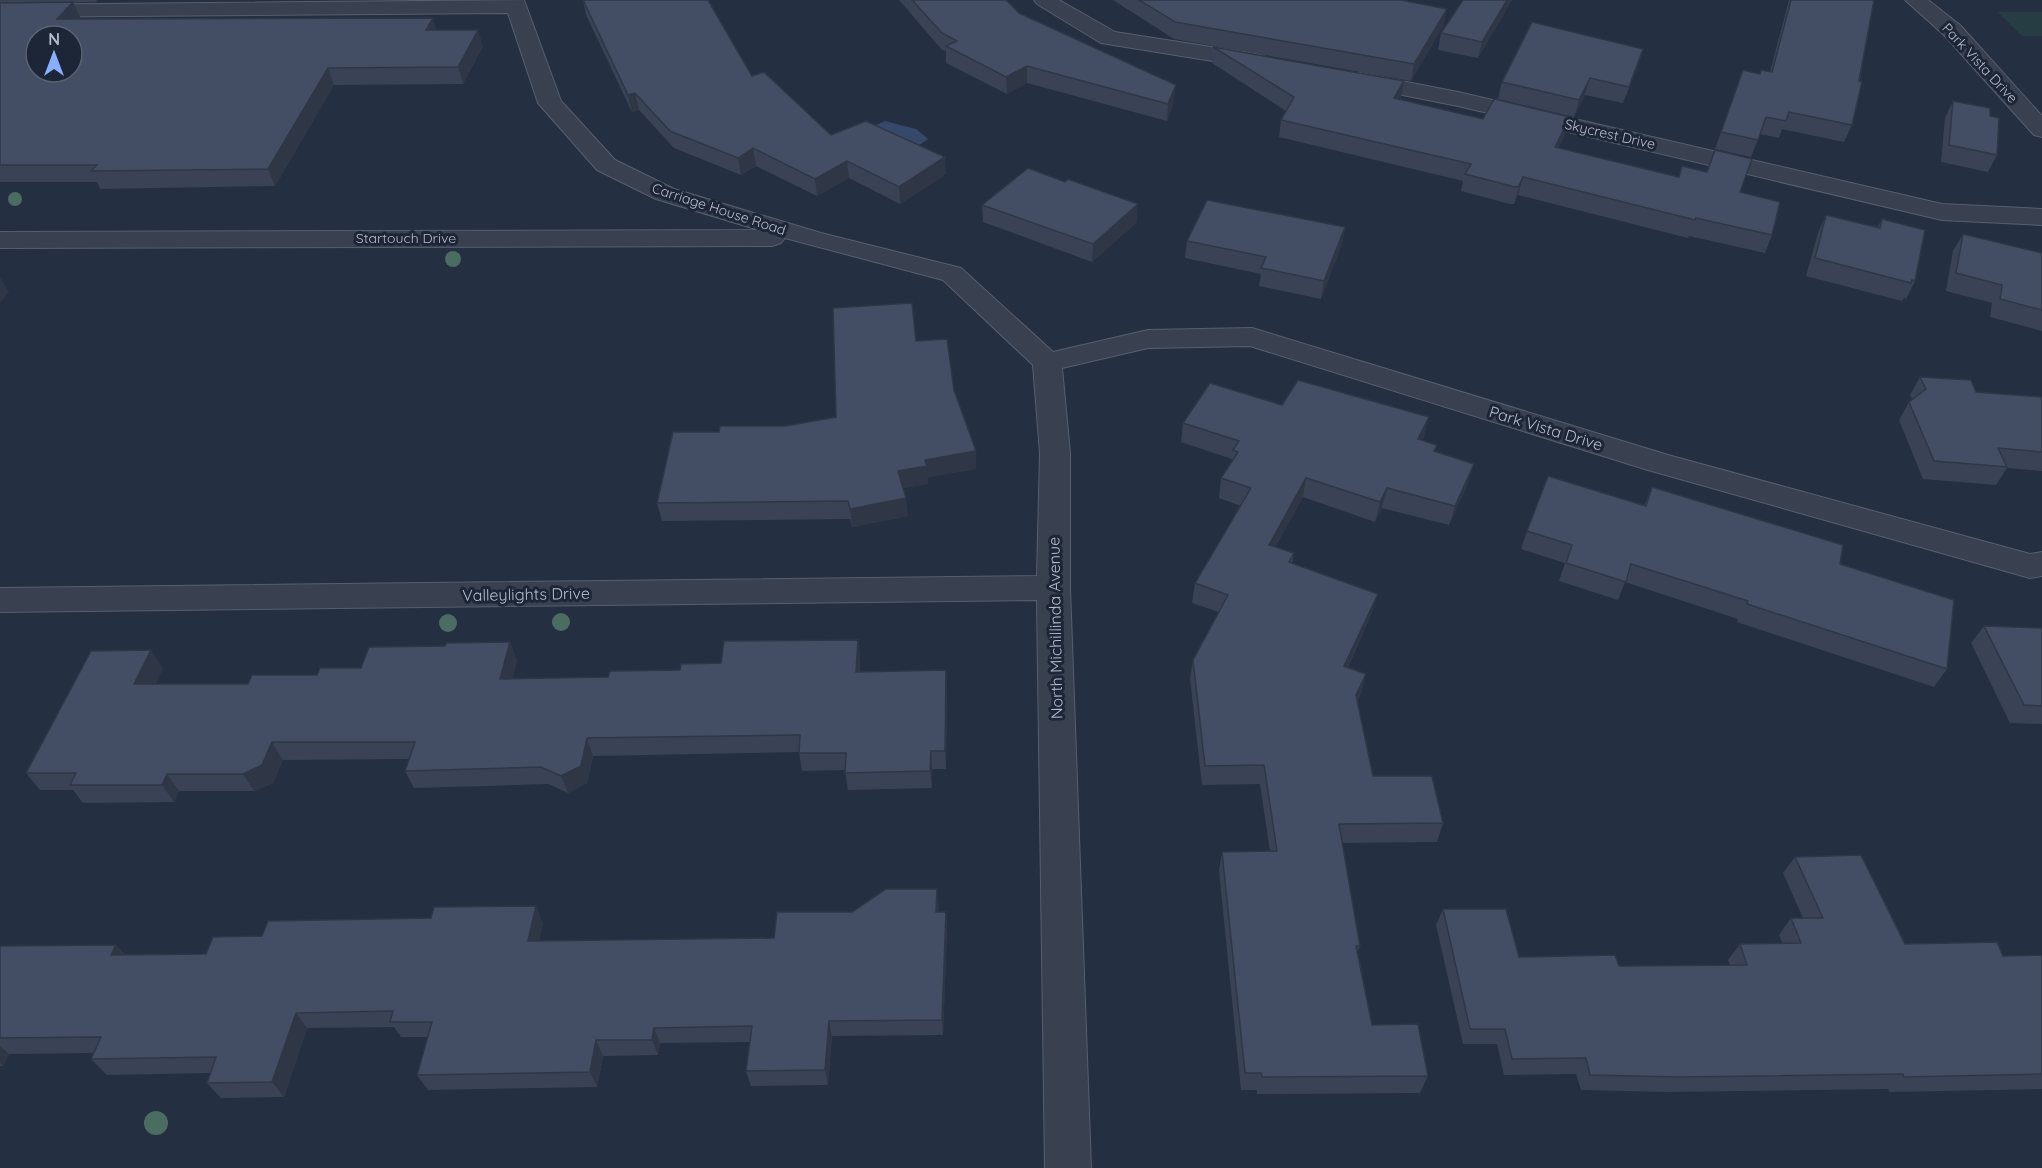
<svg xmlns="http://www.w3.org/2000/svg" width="2042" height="1168" font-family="Quicksand,sans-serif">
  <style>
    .green { fill: #263d43 }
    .water { fill: #37496a }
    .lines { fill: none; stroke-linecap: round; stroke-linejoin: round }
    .minor-casing { stroke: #575f6f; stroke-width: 2 }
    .minor { fill: #394151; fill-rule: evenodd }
    .tree { fill: #4b6c61 }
    .wall { fill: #3a4356 }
    .shaded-wall { fill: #2f3746 }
    .building { fill: #434e64; stroke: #2f3746; stroke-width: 1.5; fill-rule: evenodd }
    .labels { text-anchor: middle; stroke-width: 6; stroke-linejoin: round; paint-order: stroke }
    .far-street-label { font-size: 14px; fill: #b5bccc; stroke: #1d2637 }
    .street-label { font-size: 16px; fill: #b5bccc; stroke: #1d2637 }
  </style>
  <rect width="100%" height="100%" fill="#242f42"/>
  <!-- green -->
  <path class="green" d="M1998,12H2042V36H2022Z"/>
  <!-- water -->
  <path class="water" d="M885,121L916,129L928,139L919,145L874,126Z"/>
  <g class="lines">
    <!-- minor casing -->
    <g class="minor-casing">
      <g id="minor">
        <path d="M524,0L561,101L615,160L674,189L821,233L961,268L1053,352L1148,330L1252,328L1668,455L2030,554L2042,552V576L2030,578L1648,470L1250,346L1148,348L1062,368L1070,453V588L1091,1168H1045L1037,600L0,612V588L1037,576L1040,453L1033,365L943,280L785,238L781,243L772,246L0,248V232L759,230L656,199L597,170L538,103L508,13L0,17V5Z"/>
        <path d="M1034,0H1059L1115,32L1256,54L1264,56L1267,61L1264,66L1256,68L1101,43L1037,4Z"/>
        <path d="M1905,0H1928L1960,25L2042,116V137L2034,135L1944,35Z"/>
        <path d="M1360,73L1458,92L1942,204L2042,209V225L1942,220L1458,106L1352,85L1349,80L1352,75Z"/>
      </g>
    </g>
    <!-- minor -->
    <use href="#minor" class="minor"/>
  </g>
  <!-- trees -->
  <g class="tree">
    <circle cx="15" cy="199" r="7"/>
    <circle cx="453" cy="259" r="8"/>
    <circle cx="561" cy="622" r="9"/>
    <circle cx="448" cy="623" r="9"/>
    <circle cx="156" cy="1123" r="12"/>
  </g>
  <!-- wall -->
  <g class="wall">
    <path d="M0,0H97L96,2L54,3L81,19H80L436,30L483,46L463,84L334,85L275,186L100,189L97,182H0Z"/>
    <path d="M583,0L752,76L831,135L946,174L900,204L849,178L817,196L756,166L741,175L674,148L639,110L632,112L586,15Z"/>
    <path d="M899,0H1006L1019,13L1174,102L1167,121L1027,83L1007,94L946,63V51L942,50Z"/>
    <path d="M1113,0H1401L1447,9L1443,26L1411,81L1174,39Z"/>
    <path d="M1463,0H1512L1478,58L1438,50L1441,33Z"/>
    <path d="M1789,0H1874L1852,125L1844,142L1782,129L1779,138L1760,134L1751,157L1715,149L1743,70L1760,74L1770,72Z"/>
    <path d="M1213,47L1401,98L1400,99L1483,119L1565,134L1558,148L1678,177L1707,172L1715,150L1740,192L1772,235L1765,253L1689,236L1688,238L1518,195L1514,204H1510L1461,191L1463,181L1279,137L1281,120L1286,111L1212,63Z"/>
    <path d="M1638,66L1623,103L1585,95L1574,117L1498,99L1502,82Z"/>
    <path d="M1953,101L1990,116L1997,155L1988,172L1941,162L1945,118Z"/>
    <path d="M982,205L1137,222L1092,262L983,222Z"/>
    <path d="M1826,215L1877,228L1882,219L1915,281L1906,299L1904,298L1902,301L1806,276L1818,233Z"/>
    <path d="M1345,227L1342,244L1321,299L1259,286L1261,274L1185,258L1187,241Z"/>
    <path d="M1963,234L2042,253V331L1990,317L1992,303L1946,291L1953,251Z"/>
    <path d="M916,341L954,390L976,469L928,477V484L903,488L908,516L852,527L850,519L662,521L657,503L719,432L785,426L836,417Z"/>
    <path d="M1920,377L1976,392L2042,397V471L2007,468L1996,485L1923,479L1899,420L1909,402L1912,399L1910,395Z"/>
    <path d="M1282,405L1424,437L1422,441L1437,445L1435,451L1468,483L1449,525L1382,508L1375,522L1303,497L1275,547L1294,553L1292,563L1372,613L1348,667L1366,674L1361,693L1357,701L1373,776L1443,823L1437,842L1342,843L1360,946L1358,952L1372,1025L1428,1076L1420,1093L1257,1094V1090H1241L1219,870L1222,852L1270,851L1260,784L1202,785L1190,679L1193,660L1219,612L1192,603L1195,583L1241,506L1219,498L1221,478L1231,462L1232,459L1181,442L1183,423Z"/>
    <path d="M1652,487L1840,564L1947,669L1934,687L1737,622L1738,619L1625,582L1618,600L1559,581L1565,563L1521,549L1527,531L1644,506Z"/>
    <path d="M1984,626L2042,628V724L2010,723L1971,643Z"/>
    <path d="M858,640L860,658V672L946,670L947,688L946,769H932V788L848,790L845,770L802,771L799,752L593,756L587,783L568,793L548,784L414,788L405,771L409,759L283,760L273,783L254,791H179L174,802L83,803L73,790H40L26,773L163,668L155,684H248L317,675L361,668L517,660L512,679L608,677L680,670Z"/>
    <path d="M1795,857L1905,944L2003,956L2042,955V1089L1889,1092L1888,1089L1668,1092L1581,1090L1576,1074L1504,1075L1497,1044H1463L1436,925L1443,909L1519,957L1619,966L1730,965L1728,960L1740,944H1783L1779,935L1791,918H1803L1783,873Z"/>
    <path d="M937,889L938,912H946L947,929L943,1035L832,1036L828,1085L751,1086L746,1071L750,1042L660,1043L658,1055L603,1056L597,1087L428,1090L417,1075L428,1037H401L394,1027L307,1028L284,1097L221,1098L207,1083L210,1073L107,1075L91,1059L94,1053L9,1054L3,1066H0V946L116,945L125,955L206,954L262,936L543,923L539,941L774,938L852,912Z"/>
  </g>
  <!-- shaded-wall -->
  <g class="shaded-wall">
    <path d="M1507,0H1512L1478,58L1482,42Z"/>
    <path d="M73,2L81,19L66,36L57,19Z"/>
    <path d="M1447,9L1443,26L1411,81L1414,64Z"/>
    <path d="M433,18L438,34L426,30Z"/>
    <path d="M478,30L483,46L463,84L458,67Z"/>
    <path d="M1643,49L1638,66L1623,103L1629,87Z"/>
    <path d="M1027,66V83L1007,94L1006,77Z"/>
    <path d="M328,68L334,85L275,186L268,169Z"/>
    <path d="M1590,78L1585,95L1574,117L1579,100Z"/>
    <path d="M1404,81L1401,98L1391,115L1394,98Z"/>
    <path d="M1176,85L1174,102L1167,121L1168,104Z"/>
    <path d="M635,93L639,110L632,112L628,95Z"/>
    <path d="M1570,117L1565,134L1550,164L1555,147Z"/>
    <path d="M753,148L756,166L741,175L738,158Z"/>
    <path d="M945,157L946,174L900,204L899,187Z"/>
    <path d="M847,161L849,178L817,196L815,179Z"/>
    <path d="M1523,177L1518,195L1514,204L1519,186Z"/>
    <path d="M1138,204L1137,222L1092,262L1093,244Z"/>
    <path d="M1345,227L1342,244L1321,299L1324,281Z"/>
    <path d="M0,277L9,292L0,303Z"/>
    <path d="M1429,417L1424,437L1413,459L1418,439Z"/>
    <path d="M976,451V469L928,477V484L899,489L898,471L925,460Z"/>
    <path d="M1474,464L1468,483L1449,525L1455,506Z"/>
    <path d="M1306,478L1303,497L1266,564L1269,545Z"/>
    <path d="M1387,488L1382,508L1375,522L1380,502Z"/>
    <path d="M906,498L908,516L852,527L850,509Z"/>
    <path d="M1378,594L1372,613L1339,685L1344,666Z"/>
    <path d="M858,640L860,658L859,689L856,672Z"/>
    <path d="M510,642L517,660L507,697L500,679Z"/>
    <path d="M151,650L163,668L147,701L134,684Z"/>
    <path d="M946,670L947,688L946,769L945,751Z"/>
    <path d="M1366,674L1361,693L1351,714L1356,695Z"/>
    <path d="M587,738L593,756L587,783L568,793L561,776Z"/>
    <path d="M272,742L283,760L273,783L254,791L243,774Z"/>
    <path d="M931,751L932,769V788L930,771Z"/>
    <path d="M167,774L179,791L174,802L162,785Z"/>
    <path d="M937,889L939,906L938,929L936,912Z"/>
    <path d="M536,906L543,923L536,957L528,941Z"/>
    <path d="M946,912L947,929L943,1035L942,1020Z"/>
    <path d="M116,945L130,961L111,955Z"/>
    <path d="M296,1013L307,1028L284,1097L272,1082Z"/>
    <path d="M829,1021L832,1036L828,1085L825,1070Z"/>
    <path d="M654,1028L660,1043L658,1055L652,1040Z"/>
    <path d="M596,1040L603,1056L597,1087L590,1072Z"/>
    <path d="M0,1046L9,1054L3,1066L0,1063Z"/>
  </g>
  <!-- building -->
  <g class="building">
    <path d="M583,0H708L752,76L764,72L831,135L866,121L945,157L899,187L847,161L815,179L753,148L738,158L670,131L635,93L628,95Z"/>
    <path d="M912,0H1006L1019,13L1176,85L1168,104L1027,66L1006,77L946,46L957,41L942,33Z"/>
    <path d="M1139,0H1401L1447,9L1414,64L1175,22Z"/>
    <path d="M1463,0H1507L1482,42L1441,33Z"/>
    <path d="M1791,0H1874L1859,81L1862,82L1852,125L1789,112L1786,121L1766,117L1758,140L1721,132L1743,70L1760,74L1761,70L1772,72Z"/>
    <path d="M73,2L57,19L433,18L426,30H478L458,67L328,68L268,169L91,171L97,165H0V3ZM36,36H72V72H36Z"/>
    <path d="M1532,22L1643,49L1629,87L1590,78L1579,100L1502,82Z"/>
    <path d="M1213,47L1404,81L1394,98L1483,119L1494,99L1570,117L1555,147L1679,177L1682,166L1707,172L1715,150L1752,159L1740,192L1780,202L1772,235L1696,218L1695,220L1523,177L1519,186L1515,187L1465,174L1471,164L1281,120L1294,97Z"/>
    <path d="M1953,101L1990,108V116L1999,118L1997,155L1949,145Z"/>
    <path d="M1028,168L1065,182L1068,179L1138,204L1093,244L982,205Z"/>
    <path d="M1207,200L1345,227L1324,281L1261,268L1266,257L1187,241Z"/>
    <path d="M1826,215L1880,228L1882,219L1925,230L1915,281L1912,280L1911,283L1815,258Z"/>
    <path d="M1963,234L2042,253V310L2000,299L2002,285L1956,273Z"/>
    <path d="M912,303L916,341L947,339L954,390L976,451L925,460L927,466L898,471L906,498L850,509L848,501L657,503L673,432H719L720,426H785L836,417L833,308Z"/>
    <path d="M1920,377L1971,380L1976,392L2042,397V452L1998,448L2007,467L1934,461L1909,402L1926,389Z"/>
    <path d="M1298,380L1429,417L1418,439L1437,445L1434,451L1474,464L1455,506L1387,488L1380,502L1306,478L1269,545L1294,553L1289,562L1378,594L1344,666L1366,674L1356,695L1373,776H1432L1443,823L1339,824L1360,946H1356L1372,1025L1418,1024L1428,1076L1262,1077L1261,1073H1245L1222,852L1277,851L1264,765L1205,766L1193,660L1228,595L1195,583L1251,488L1221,478L1238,452L1233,450L1239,441L1183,423L1210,383L1282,405Z"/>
    <path d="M1548,476L1646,506L1652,487L1843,545L1840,564L1954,600L1947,669L1747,604L1748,601L1631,564L1626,582L1566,563L1572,545L1527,531Z"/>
    <path d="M1984,626L2042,628V706L2024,705Z"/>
    <path d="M858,640L856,672L946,670L945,751H931L930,771L845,773L846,753H799L800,735L587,738L581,766L561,776L541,767L405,771L415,742H272L262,765L243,774H167L162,785H70L76,773H26L91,651L151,650L134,684H248L252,675H317L320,668H361L369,647L445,646L446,643L510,642L500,679L608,677L610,671L680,670L681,664L721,663L724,641Z"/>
    <path d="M1861,855L1905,944L1997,942L2003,956L2042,955V1074L1904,1077L1903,1074L1679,1077L1590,1075L1586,1058L1512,1059L1505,1029H1470L1443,909H1506L1519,957L1615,955L1619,966L1747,965L1740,944L1801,943L1791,918H1823L1795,857Z"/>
    <path d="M886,889H937L936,912H946L942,1020L829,1021L825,1070L746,1071L752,1026L654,1028L652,1040H596L590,1072L417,1075L432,1022H390L393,1011L296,1013L272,1082L207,1083L216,1057L91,1059L101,1037L0,1038V946L116,945L111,955L206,954L213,937L262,936L268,921L431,918L434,907L536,906L528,941L774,938L777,912H852Z"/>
  </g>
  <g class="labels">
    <!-- far-street labels -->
    <g class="far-street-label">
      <text transform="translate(1980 63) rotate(47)" y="5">Park Vista Drive</text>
      <text transform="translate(1610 134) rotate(13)" y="5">Skycrest Drive</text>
      <text transform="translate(719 209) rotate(18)" y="5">Carriage House Road</text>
      <text x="406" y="243">Startouch Drive</text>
    </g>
    <!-- street labels -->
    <g class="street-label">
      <text transform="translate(1546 428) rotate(17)" y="6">Park Vista Drive</text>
      <text transform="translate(526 594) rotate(-1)" y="6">Valleylights Drive</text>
      <text transform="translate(1055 628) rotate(-91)" y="6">North Michillinda Avenue</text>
    </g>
  </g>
  <!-- north arrow -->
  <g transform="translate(54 54)"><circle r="28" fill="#1d2637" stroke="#5a6273" stroke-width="1.5"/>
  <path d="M0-4.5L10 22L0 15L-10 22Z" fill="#89aefd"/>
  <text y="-9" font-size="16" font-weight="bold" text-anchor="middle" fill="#b5bccc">N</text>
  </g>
</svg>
